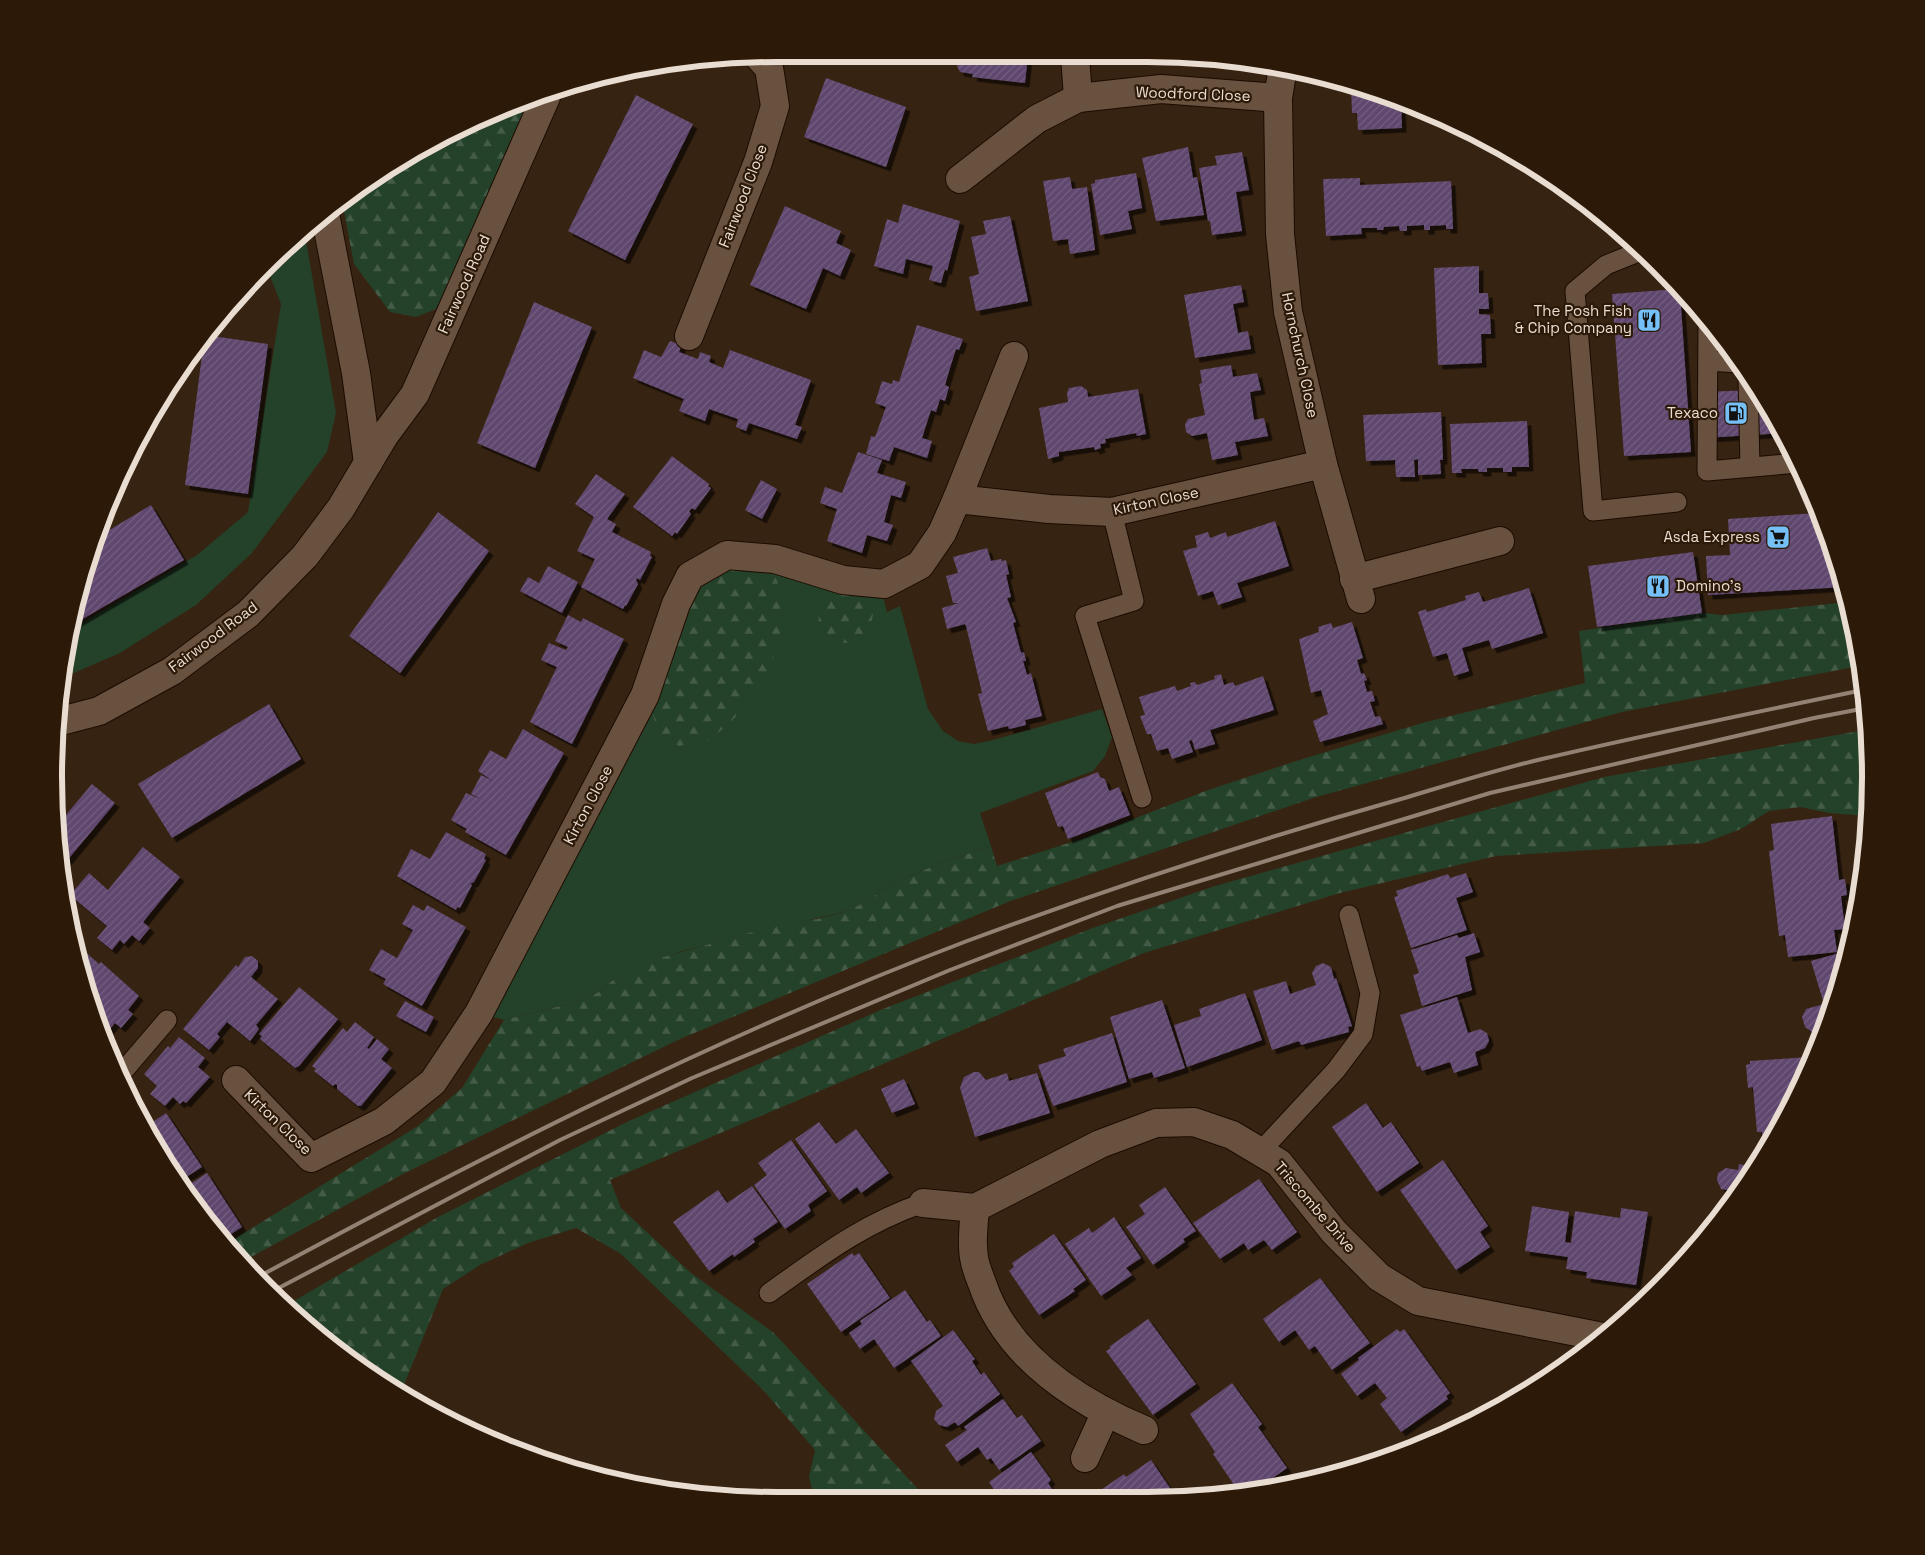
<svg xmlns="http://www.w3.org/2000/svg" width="1925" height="1555" font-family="'Space Grotesk',sans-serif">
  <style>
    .grass { fill: #244129 }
    .forest { fill: url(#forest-firs) }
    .building { fill: url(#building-hatch); filter: url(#shadow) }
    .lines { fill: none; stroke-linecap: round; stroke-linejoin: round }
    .lane-casing { stroke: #1d0b00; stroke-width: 21 }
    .street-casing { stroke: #1d0b00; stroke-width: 30 }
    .lane { stroke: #68523f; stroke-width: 19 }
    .street { stroke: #68523f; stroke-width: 28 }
    .rail { stroke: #938274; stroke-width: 4 }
    .labels { text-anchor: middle; stroke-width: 4.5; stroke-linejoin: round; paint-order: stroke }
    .street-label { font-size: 15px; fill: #e9dcd1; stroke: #2c1907 }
    .poi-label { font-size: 15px; fill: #e9dcd1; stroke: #2c1907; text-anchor: end }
    .rim { fill: none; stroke: #e9dcd1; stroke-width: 6 }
  </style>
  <defs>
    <pattern id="forest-firs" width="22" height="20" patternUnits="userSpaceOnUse" patternTransform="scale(1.25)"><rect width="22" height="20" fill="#244129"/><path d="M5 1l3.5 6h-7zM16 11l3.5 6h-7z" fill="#445c47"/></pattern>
    <pattern id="building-hatch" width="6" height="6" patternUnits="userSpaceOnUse" patternTransform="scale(1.25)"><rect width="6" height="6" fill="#5e466e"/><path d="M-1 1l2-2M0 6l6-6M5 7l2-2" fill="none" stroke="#756082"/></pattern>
    <filter id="shadow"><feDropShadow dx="4.5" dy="4.5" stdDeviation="0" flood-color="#0009"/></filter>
  </defs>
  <rect width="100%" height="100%" fill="#372311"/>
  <!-- grass -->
  <g class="grass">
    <path d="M305,235L336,413L327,452L252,553L196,605L120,653L67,676L73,628L197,555L248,512L281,304L266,266Z"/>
    <path d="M768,558L880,584L887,612L900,606L928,709L943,731L958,741L974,744L993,740L1102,709L1112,737L1105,756L1093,771L980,813L991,846L941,863L900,880L851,910L682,951L617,977L597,993L573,1003L504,1020L479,1013L645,695Z"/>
  </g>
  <!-- forest -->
  <g class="forest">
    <path d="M521,107L532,130L441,307L416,317L390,312L354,264L343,206L416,151Z"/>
    <path d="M768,558C772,570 779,583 781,595C791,646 751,713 709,739C701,744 688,744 679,746L661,736L645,695L690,576Z"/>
    <path d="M843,580L880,584L869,632L855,644L830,641L818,623L821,601Z"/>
    <path d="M1848,602L1859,666L1622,712L1313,798L1008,902L680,1039L403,1174L242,1262L226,1244L418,1126L462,1088L504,1020L573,1003L597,993L617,977L646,962L774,926L817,919L851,910L900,880L941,863L991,846L997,866L1084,838L1208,790L1296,761L1422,723L1585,683L1579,631L1702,613L1722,615Z"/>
    <path d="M1870,729L1867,816L1829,813L1800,807L1769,811L1741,829L1704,843L1496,856L1340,893L1144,953L610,1180L621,1208L691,1273L774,1333L928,1500H815L809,1477L815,1450L763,1390L621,1254L576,1228L528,1243L480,1265L443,1289L401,1392L337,1352L287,1305L438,1217L629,1121L883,1009L1090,929L1215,886L1604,777Z"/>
  </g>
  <!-- building -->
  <g class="building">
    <path d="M958,54L1028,55L1025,83L972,77L973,74L960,72L957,66Z"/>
    <path d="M826,78L906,107L886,167L804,137Z"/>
    <path d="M1351,86L1401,102L1402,128L1358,130L1357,113H1352Z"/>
    <path d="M636,95L693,124L625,260L568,231Z"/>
    <path d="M1188,147L1193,178L1197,177L1204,215L1156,221L1142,158Z"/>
    <path d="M1242,152L1249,190L1236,192L1242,231L1212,235L1210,221H1208L1199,168L1217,165L1215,156Z"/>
    <path d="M1136,173L1142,208L1128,211L1132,229L1100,235L1091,184L1095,183V180Z"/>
    <path d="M1070,177L1072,189L1087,187L1095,250L1070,254L1068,239L1053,241L1043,181Z"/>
    <path d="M1360,178V185L1451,181L1453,229H1446V225L1430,226V230H1424V225L1407,226V231H1400L1399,226L1384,227L1383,230H1377V228H1361L1362,234L1326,236L1323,179Z"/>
    <path d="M903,204L960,221L947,271L945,269L941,283L929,280L933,266L906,259L903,274L874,266L887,219L898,223Z"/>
    <path d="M785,206L841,231L836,243L851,250L840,276L823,268L806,309L750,285Z"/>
    <path d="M1010,216L1028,301L976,311L969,277L979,274L971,237L986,234L983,221Z"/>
    <path d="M1479,266V293H1488L1489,309H1479V314L1490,315L1491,334H1481L1482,363L1438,365L1434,268Z"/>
    <path d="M1241,285L1244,302L1233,304L1238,333L1248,331L1251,349L1195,358L1184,295Z"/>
    <path d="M1677,289L1680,292L1691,452L1624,456L1612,294Z"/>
    <path d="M534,302L592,327L535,468L477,443Z"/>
    <path d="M917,325L963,339L959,350L956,349L950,368L945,385L949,387L945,401L940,399L936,412L931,410L922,438L932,441L927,458L894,447L889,461L866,454L871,436L875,437L886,407L875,403L882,381L892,384L893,380L899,382Z"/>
    <path d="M212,336L268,344L248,494L185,485L203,348Z"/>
    <path d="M670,341L682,345L679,352L698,359L700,352L711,356L709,362L723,368L730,350L811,380L795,425L802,427L797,439L749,423L746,431L736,427L738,419L709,409L705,421L679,411L684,399L633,378L644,350L661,357Z"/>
    <path d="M1231,365L1233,377L1257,373L1261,390L1250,392L1254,420L1264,418L1268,436L1235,442L1238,455L1212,460L1207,433L1192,436L1186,432L1185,424L1188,419L1205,415L1199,384L1202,383L1200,370Z"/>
    <path d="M1081,386L1087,390L1088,397L1138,389L1146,434L1137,436L1136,433L1105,439L1106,443L1100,444L1101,448L1095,450L1094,447L1059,452V456L1048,459L1039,408L1068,402L1067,393L1069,388Z"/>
    <path d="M1755,390L1782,433L1705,438L1702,392Z"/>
    <path d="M1441,412L1443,460H1440L1441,474L1418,475V459L1414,460L1415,477H1396L1395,460L1366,461L1363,415Z"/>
    <path d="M1527,421L1529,467H1512V472H1503V468H1487V472H1479L1478,469H1461L1462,473H1452L1450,424Z"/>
    <path d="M858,452L882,460L877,473L906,482L901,498L891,495L884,522L893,525L887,541L867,535L862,553L827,541L837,509L820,503L825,487L842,493Z"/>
    <path d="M672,456L709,484L708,486L711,488L695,510L692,508L689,511L691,514L677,534L675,532L672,536L633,507Z"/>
    <path d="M596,474L625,494L607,519L616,524L612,532L651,552L650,556L652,557L640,580L637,578L636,580L638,584L626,606L625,605L623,609L581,587L595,559L577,551L594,517L575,504Z"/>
    <path d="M761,480L777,489L762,519L745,510Z"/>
    <path d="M151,505L184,560L74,624L78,590L101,535Z"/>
    <path d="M438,512L489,551L400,673L349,636Z"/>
    <path d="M1817,513L1845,587L1708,595L1706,556L1730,555L1728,519Z"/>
    <path d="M1275,521L1289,566L1237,583L1242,597L1218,605L1213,591L1198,596L1183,551L1197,547L1195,536L1208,532L1210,538L1226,532L1227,537Z"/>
    <path d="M987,548L991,561L1001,559L1002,561L1006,560L1009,574L1006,575L1011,597L1007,598L1016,622L1013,623L1021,653L1024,652L1026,661H1023L1027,675L1031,673L1042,716L1025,720L1026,725L1009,729L1008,726L988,731L978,694L982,693L966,626L965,624L947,629L942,608L959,603H953L946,576L958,573L953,557Z"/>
    <path d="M1693,552L1702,613L1597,627L1588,566Z"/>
    <path d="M548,566L578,582L562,613L520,591L528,577L539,583Z"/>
    <path d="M1529,588L1543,633L1492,649L1489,640L1462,648L1469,671L1454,676L1447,653L1433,657L1418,612L1426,609L1427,612L1466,600L1465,596L1479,592L1483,602Z"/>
    <path d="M568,615L581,622L583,618L624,639L572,744L530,722L557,667L541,660L549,643L566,650L568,647L555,641Z"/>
    <path d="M1352,622L1363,658L1357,660L1361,674L1364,673L1367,680L1364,681L1367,692L1372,691L1375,701L1370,702L1375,717L1380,716L1383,724L1320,742L1313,721L1328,714L1321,690L1311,693L1299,639L1319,632L1318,627L1331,623L1333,628Z"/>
    <path d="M1221,674L1224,685L1233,682L1235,686L1263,676L1274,710L1210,730L1215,744L1195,750L1192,740L1189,741L1193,752L1172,759L1168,748L1157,751L1151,734H1147L1140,716L1145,715L1139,697L1175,686L1177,691L1191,686L1190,683L1195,682L1197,685L1215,679L1214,676Z"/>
    <path d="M269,704L301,759L172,838L138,784Z"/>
    <path d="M523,729L564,753L506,855L465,832L467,829L451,820L466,793L483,800L471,794L481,775L493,781L478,771L490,750L506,759Z"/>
    <path d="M1098,772L1100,777L1105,779L1109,791L1119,787L1130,815L1068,839L1063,826L1058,827L1045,793Z"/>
    <path d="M92,784L115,803L65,863L60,822Z"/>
    <path d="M1832,816L1839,880L1845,879L1847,895L1841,896L1845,929L1834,930L1837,952L1788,957L1785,935L1779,936L1769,851L1774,850L1771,824Z"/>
    <path d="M446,832L486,854L484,859L486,860L474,882L470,884L472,885L460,908L457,907L456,910L397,876L411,849L430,859Z"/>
    <path d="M143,847L180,877L143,922L150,928L139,941L132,935L124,944L120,940L112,950L97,938L107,926L70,895L89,873L108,890Z"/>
    <path d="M1466,873L1473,892L1456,898L1467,930L1411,948L1394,897L1398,896L1396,891L1448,874L1450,878Z"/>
    <path d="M413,905L424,911L427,905L466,927L422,1006L383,984L386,979L369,970L381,949L397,958L413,930L402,924Z"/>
    <path d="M1474,933L1480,952L1465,957L1472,990L1422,1006L1413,975L1419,973L1411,950L1457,935L1459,938Z"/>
    <path d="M81,948L99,964L101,962L139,996L128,1010L133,1014L121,1028L115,1023L105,1035L78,965L77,953Z"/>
    <path d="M1847,951L1833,1010L1825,1028L1812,1032L1805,1027L1802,1017L1806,1009L1824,1004L1811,961Z"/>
    <path d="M252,956L258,961V968L251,977L278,999L256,1025L259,1029L250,1041L227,1022L217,1034L220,1037L209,1050L183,1029L236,965L238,967L245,957Z"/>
    <path d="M1323,963L1331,967L1334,979L1336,978L1352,1026L1348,1027L1349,1032L1301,1045L1299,1041L1272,1050L1253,991L1286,981L1290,994L1316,985L1312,973L1316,966Z"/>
    <path d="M299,987L338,1019L299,1066L295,1068L260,1039L262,1036L259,1034Z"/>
    <path d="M1245,993L1262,1040L1187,1067L1174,1025L1201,1016L1199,1009Z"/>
    <path d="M1457,997L1468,1033L1480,1029L1487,1033L1489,1041L1485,1048L1475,1052L1478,1065L1454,1073L1450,1062L1422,1071L1420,1066L1417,1067L1400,1015Z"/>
    <path d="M1162,1000L1185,1068L1154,1078L1152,1072L1129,1079L1110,1017Z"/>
    <path d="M405,1001L434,1017L426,1032L396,1016Z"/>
    <path d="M355,1022L374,1037L367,1048L369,1049L377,1039L389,1049L381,1059L392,1068L361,1106H358L337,1089V1085L335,1084L333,1086L314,1071L316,1069L312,1066L343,1028L347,1032Z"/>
    <path d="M1112,1033L1127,1082L1053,1106L1038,1065L1066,1056L1063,1049Z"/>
    <path d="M179,1037L205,1058L198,1067L210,1077L186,1103L183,1101L180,1104L173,1097L165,1106L150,1094L157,1086L144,1074L168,1046L170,1048Z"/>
    <path d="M1809,1057L1810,1062L1774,1139L1764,1154L1762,1132H1757L1753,1087L1748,1088L1746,1065L1750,1064V1061Z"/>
    <path d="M974,1072H979L986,1080L1007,1073L1009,1081L1037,1073L1050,1113L975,1137L960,1088L964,1077Z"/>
    <path d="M904,1079L915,1104L892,1113L881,1089Z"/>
    <path d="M1366,1103L1383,1128L1391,1122L1419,1163L1377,1192L1332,1127Z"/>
    <path d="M166,1113L202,1167L183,1179L147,1126Z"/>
    <path d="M819,1122L836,1144L856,1129L889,1173L861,1193L857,1187L839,1200L795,1139Z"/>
    <path d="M791,1140L827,1191L808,1205L811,1211L785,1229L754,1185L767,1175L758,1163Z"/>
    <path d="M1443,1160L1488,1226L1480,1232L1490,1247L1456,1270L1400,1190Z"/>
    <path d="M1739,1164L1754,1167L1733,1197L1734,1191L1721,1189L1717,1180L1718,1173L1726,1168L1738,1170Z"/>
    <path d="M207,1173L242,1227L223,1239L187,1186Z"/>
    <path d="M1259,1179L1297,1232L1272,1250L1264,1240L1248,1250L1244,1243L1220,1259L1193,1223Z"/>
    <path d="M752,1186L778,1222L753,1239L755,1242L734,1257L733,1254L709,1271L673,1222L718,1190L727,1203Z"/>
    <path d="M1165,1187L1196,1231L1183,1239L1185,1242L1153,1265L1126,1227L1145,1214L1139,1205Z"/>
    <path d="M1730,1201L1727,1206L1717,1220L1719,1205Z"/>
    <path d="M1532,1206L1569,1212L1565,1242L1571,1243L1575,1211L1620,1218L1621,1208L1648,1212L1636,1285L1586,1278L1587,1272L1566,1269L1568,1257L1525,1251Z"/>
    <path d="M1114,1217L1141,1258L1126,1268L1132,1275L1101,1296L1065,1244L1089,1228L1092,1233Z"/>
    <path d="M1054,1234L1086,1280L1073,1289L1075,1291L1039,1315L1009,1271L1014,1267L1012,1263Z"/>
    <path d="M852,1253L854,1256L859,1253L890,1298L841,1332L807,1284Z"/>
    <path d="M1320,1278L1370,1343L1332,1370L1315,1346L1309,1350L1295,1330L1279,1342L1263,1319Z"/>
    <path d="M905,1290L927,1322L930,1320L941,1336L894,1368L874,1339L860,1349L849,1333L862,1324L860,1321Z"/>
    <path d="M1148,1319L1196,1384L1153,1415L1106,1351L1111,1348L1109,1347Z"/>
    <path d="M1397,1329L1400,1332L1404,1329L1450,1393L1446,1396L1448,1399L1401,1432L1380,1404L1387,1398L1375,1383L1357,1396L1341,1374L1359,1360L1358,1358Z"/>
    <path d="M953,1330L975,1359L972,1361L981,1375L984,1372L1000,1394L958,1426L955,1422L947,1427L939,1425L934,1419L936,1411L943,1406L911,1361Z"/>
    <path d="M1232,1383L1262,1424L1258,1427L1287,1468L1257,1489L1239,1492L1213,1454L1215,1452L1190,1414Z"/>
    <path d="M1003,1399L1017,1418L1022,1415L1041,1441L999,1470L991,1458L987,1460L978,1447L957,1462L945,1445L967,1430L964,1427Z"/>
    <path d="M1031,1452L1051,1480L1048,1483L1057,1497L1061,1495L1064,1500H1001L989,1482Z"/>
    <path d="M1151,1460L1176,1497L1173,1500H1086L1124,1474L1126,1477Z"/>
  </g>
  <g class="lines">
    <!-- lane casing -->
    <g class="lane-casing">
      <g id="lane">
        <path d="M1641,251L1606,265L1575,291L1593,511L1677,502"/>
        <path d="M1708,323L1707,471L1799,463"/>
        <path d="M1708,361L1738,363"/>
        <path d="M1748,379L1750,467"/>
        <path d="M1112,512L1134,601L1085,616L1142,798"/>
        <path d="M120,1075L167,1020"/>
        <path d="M1260,1152L1336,1070L1363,1034L1370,993L1349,915"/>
        <path d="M769,1293C821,1256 862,1224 923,1203"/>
      </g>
    </g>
    <!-- street casing -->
    <g class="street-casing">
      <g id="street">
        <path d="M1075,55L1078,98"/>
        <path d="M1283,67L1278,98L1280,234L1288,312L1323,464L1361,599"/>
        <path d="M960,179L1037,119L1078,98L1161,89L1278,98"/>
        <path d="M326,219L356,373L368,463"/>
        <path d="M689,336L758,162L775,106L769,68L758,56"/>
        <path d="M957,499L1014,356"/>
        <path d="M1354,579L1500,541"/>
        <path d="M61,721L99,711L172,671L248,614L305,556L341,508L384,436L415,394L546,97"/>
        <path d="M236,1080L311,1158L384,1121L433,1082L479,1013L645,695L676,604L690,576L727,555L775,559L843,580L884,584L920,565L942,533L957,499L1049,509L1112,512L1323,464"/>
        <path d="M923,1203L975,1208"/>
        <path d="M1144,1430C1076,1401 1006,1356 982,1283C979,1275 975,1266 974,1257C971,1242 974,1224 975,1208L1100,1144L1156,1123L1194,1122L1232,1135L1279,1163L1334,1232L1379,1277L1418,1301L1603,1337"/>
        <path d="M1085,1458L1105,1414"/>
      </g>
    </g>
    <!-- lane -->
    <use href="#lane" class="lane"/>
    <!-- street -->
    <use href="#street" class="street"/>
    <!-- rail -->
    <g class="rail">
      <path d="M258,1277C488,1153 722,1034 967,941C1110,888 1255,840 1401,799C1448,785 1495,770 1542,759C1649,734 1756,712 1863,690"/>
      <path d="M273,1291L560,1140L692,1078L950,970L1117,906L1490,793L1814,718L1866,708"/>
    </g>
  </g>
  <!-- icons -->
  <defs>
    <g id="restaurant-square" transform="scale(1.25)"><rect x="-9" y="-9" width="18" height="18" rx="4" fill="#75c0f6" stroke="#2c1907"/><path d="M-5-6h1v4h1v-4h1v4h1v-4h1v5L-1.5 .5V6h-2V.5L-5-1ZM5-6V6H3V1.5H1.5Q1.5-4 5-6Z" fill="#111"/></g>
    <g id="fuel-square" transform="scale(1.25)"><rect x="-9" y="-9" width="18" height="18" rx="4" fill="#75c0f6" stroke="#2c1907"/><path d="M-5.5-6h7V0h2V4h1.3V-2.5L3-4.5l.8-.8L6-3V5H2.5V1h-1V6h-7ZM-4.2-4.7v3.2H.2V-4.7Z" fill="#111"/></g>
    <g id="supermarket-square" transform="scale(1.25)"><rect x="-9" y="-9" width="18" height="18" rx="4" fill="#75c0f6" stroke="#2c1907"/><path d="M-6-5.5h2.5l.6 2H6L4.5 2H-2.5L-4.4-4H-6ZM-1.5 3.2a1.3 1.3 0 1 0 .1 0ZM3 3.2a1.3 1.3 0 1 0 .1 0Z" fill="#111"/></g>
  </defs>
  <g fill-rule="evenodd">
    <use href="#restaurant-square" x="1649" y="320"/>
    <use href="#fuel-square" x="1736" y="413"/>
    <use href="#supermarket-square" x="1778" y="537"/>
    <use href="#restaurant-square" x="1658" y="586"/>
  </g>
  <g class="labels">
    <!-- street labels -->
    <g class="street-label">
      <text transform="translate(1193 94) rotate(2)" y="5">Woodford Close</text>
      <text transform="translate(743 196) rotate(-69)" y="5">Fairwood Close</text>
      <text transform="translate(464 284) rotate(-66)" y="5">Fairwood Road</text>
      <text transform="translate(1300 355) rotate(78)" y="5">Hornchurch Close</text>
      <text transform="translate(1156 501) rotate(-12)" y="5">Kirton Close</text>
      <text transform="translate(213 637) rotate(-37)" y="5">Fairwood Road</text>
      <text transform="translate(588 805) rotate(-62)" y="5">Kirton Close</text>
      <text transform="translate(278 1122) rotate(44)" y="5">Kirton Close</text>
      <text transform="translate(1315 1207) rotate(49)" y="5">Triscombe Drive</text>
    </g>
    <!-- poi labels -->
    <g class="poi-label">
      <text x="1632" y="316">The Posh Fish<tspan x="1632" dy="17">&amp; Chip Company</tspan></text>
      <text x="1718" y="418">Texaco</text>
      <text x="1760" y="542">Asda Express</text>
      <text x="1676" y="591" text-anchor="start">Domino's</text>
    </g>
  </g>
  <!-- crop -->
  <path d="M0 0H1925V1555H0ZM777 62H1147A715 715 0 0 1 1862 777V777A715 715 0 0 1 1147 1492H777A715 715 0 0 1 62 777V777A715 715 0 0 1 777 62Z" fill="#2c1907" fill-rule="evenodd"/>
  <path class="rim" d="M777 62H1147A715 715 0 0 1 1862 777V777A715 715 0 0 1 1147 1492H777A715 715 0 0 1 62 777V777A715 715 0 0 1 777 62Z"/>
</svg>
